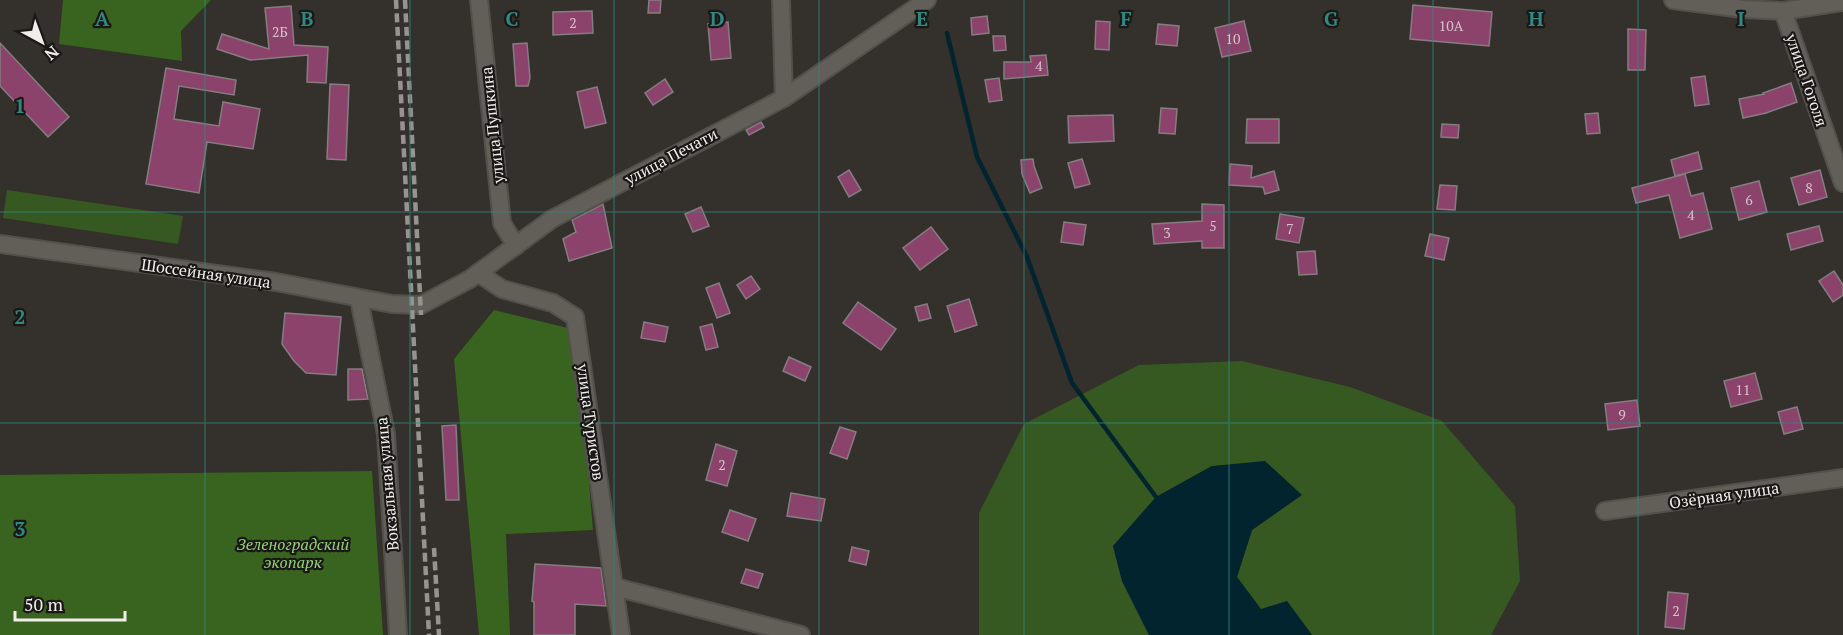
<svg xmlns="http://www.w3.org/2000/svg" width="1843" height="635" font-family="'PT Serif',serif">
  <style>
    .green { fill: #365922 }
    .forest { fill: #39641f }
    .water { fill: #02242f }
    .lines { fill: none; stroke-linecap: round; stroke-linejoin: round }
    .stream { stroke: #02242f; stroke-width: 4.5 }
    .building { fill: #8c436b; stroke: #857d81; stroke-width: 1.5 }
    .minor-casing { stroke: #52504b; stroke-width: 20 }
    .tertiary-casing { stroke: #52504b; stroke-width: 20 }
    .minor { stroke: #625e58; stroke-width: 16 }
    .tertiary { stroke: #625e58; stroke-width: 16 }
    .rail { stroke: #97948f; stroke-width: 4.5; stroke-dasharray: 9 4.5; stroke-linecap: butt }
    .grid { fill: none; stroke: #318881; stroke-width: 1.5; stroke-opacity: 0.55 }
    .labels { text-anchor: middle; stroke-width: 4.5; stroke-linejoin: round; paint-order: stroke }
    .number-label { font-size: 14px; fill: #d7c3ca }
    .street-label { font-size: 16px; fill: #f0eeea; stroke: #1a1816 }
    .park-label { font-size: 16px; font-style: italic; fill: #95d375; stroke: #1a1816 }
    .grid-label { font-size: 20px; text-anchor: middle; font-weight: bold; fill: #318881; stroke: #1a1816; stroke-width: 4.5; stroke-linejoin: round; paint-order: stroke }
  </style>
  <rect width="100%" height="100%" fill="#34302b"/>
  <!-- green -->
  <g class="green">
    <path d="M7,190L183,216L178,244L3,218Z"/>
    <path d="M1242,361L1350,387L1442,421L1515,506L1520,581L1491,635H1312L1287,601L1261,610L1237,577L1252,530L1301,495L1212,466L1156,497L1113,546L1122,581L1149,635H979V513L1024,424L1139,365Z"/>
  </g>
  <!-- forest -->
  <g class="forest">
    <path d="M63,0H211L181,31L182,61L59,44Z"/>
    <path d="M494,310L576,330L593,530L506,534L510,635H479L454,359Z"/>
    <path d="M372,471L383,635H0V475Z"/>
  </g>
  <!-- water -->
  <path class="water" d="M1265,461L1302,495L1252,530L1237,577L1261,609L1287,601L1312,635H1149L1122,581L1113,546L1156,497L1212,466Z"/>
  <g class="lines">
    <!-- stream -->
    <path class="stream" d="M947,33L977,157L1027,257L1072,383L1156,497"/>
  </g>
  <!-- building -->
  <g class="building">
    <path d="M649,0H661L660,13H648Z"/>
    <path d="M1413,5L1492,12L1489,46L1410,39Z"/>
    <path d="M291,6L294,45L328,47L326,83L307,82L308,55L250,60L217,49L222,34L269,49L265,8Z"/>
    <path d="M592,11L593,33L553,35V12Z"/>
    <path d="M987,16L989,33L972,35L971,18Z"/>
    <path d="M1096,21L1110,22L1109,50L1095,49Z"/>
    <path d="M1244,21L1251,51L1222,57L1215,28Z"/>
    <path d="M728,22L731,58L711,60L708,24Z"/>
    <path d="M1158,24L1179,26L1177,46L1156,44Z"/>
    <path d="M1628,29L1646,30L1645,70H1628Z"/>
    <path d="M993,36H1005L1006,50L994,51Z"/>
    <path d="M0,43L69,117L48,137L0,86Z"/>
    <path d="M527,43L530,78L528,86H516L513,44Z"/>
    <path d="M1046,55L1048,75L1004,79V62H1031L1030,56Z"/>
    <path d="M166,68L236,80L234,95L179,86L174,119L219,126L223,102L260,109L253,149L207,142L199,193L146,184Z"/>
    <path d="M1705,76L1709,104L1695,106L1691,78Z"/>
    <path d="M999,78L1002,100L989,102L985,80Z"/>
    <path d="M665,79L673,92L653,105L645,93Z"/>
    <path d="M1791,83L1797,102L1766,113L1743,118L1739,99L1764,94L1763,93Z"/>
    <path d="M330,84L349,85L346,160L327,159Z"/>
    <path d="M597,87L606,123L585,128L577,92Z"/>
    <path d="M1161,108L1177,109L1175,134L1159,133Z"/>
    <path d="M1598,113L1600,133L1587,134L1585,114Z"/>
    <path d="M1113,115L1114,141L1069,143L1068,116Z"/>
    <path d="M1247,119H1279V143H1246Z"/>
    <path d="M761,122L764,127L749,135L746,130Z"/>
    <path d="M1442,124L1459,125L1458,138L1441,137Z"/>
    <path d="M1698,152L1702,169L1675,176L1671,160Z"/>
    <path d="M1033,159L1034,166L1042,188L1030,193L1022,174L1021,160Z"/>
    <path d="M1082,159L1090,184L1075,188L1068,163Z"/>
    <path d="M1230,164L1252,166L1251,178L1274,171L1279,190L1265,194L1263,187L1229,185Z"/>
    <path d="M849,170L861,190L849,197L838,177Z"/>
    <path d="M1820,170L1827,197L1799,205L1791,178Z"/>
    <path d="M1685,174L1691,196L1703,193L1712,229L1680,238L1669,195L1636,203L1632,188Z"/>
    <path d="M1759,181L1767,212L1739,220L1731,188Z"/>
    <path d="M1440,185L1457,186L1455,210L1437,209Z"/>
    <path d="M603,204L612,248L569,261L563,239L576,232L572,220Z"/>
    <path d="M1202,204L1224,205V248H1202V241L1154,244L1152,224L1202,221Z"/>
    <path d="M701,207L709,226L693,232L685,214Z"/>
    <path d="M1280,214L1304,218L1299,243L1276,239Z"/>
    <path d="M1064,222L1086,225L1083,245L1061,242Z"/>
    <path d="M1819,226L1823,241L1791,250L1787,234Z"/>
    <path d="M931,227L948,249L920,270L903,248Z"/>
    <path d="M1430,234L1449,238L1444,260L1425,256Z"/>
    <path d="M1315,251L1317,274L1299,275L1297,252Z"/>
    <path d="M1834,271L1843,285V295L1833,302L1819,281Z"/>
    <path d="M751,276L760,289L746,299L737,285Z"/>
    <path d="M719,283L730,313L717,318L706,288Z"/>
    <path d="M969,299L977,325L955,332L947,306Z"/>
    <path d="M858,302L896,329L881,350L843,323Z"/>
    <path d="M927,304L931,318L919,321L915,307Z"/>
    <path d="M285,313L341,317L336,375L306,373L294,361L282,344Z"/>
    <path d="M644,322L668,327L665,342L641,338Z"/>
    <path d="M712,324L718,347L706,350L700,327Z"/>
    <path d="M789,357L811,367L805,381L783,371Z"/>
    <path d="M348,369H362L368,399L348,400Z"/>
    <path d="M1755,373L1762,399L1731,407L1724,381Z"/>
    <path d="M1637,400L1640,426L1608,430L1605,404Z"/>
    <path d="M1797,407L1803,429L1784,434L1778,412Z"/>
    <path d="M456,425L459,500H446L442,426Z"/>
    <path d="M840,427L856,432L847,459L830,453Z"/>
    <path d="M716,444L737,451L727,486L706,480Z"/>
    <path d="M791,493L825,499L821,521L787,516Z"/>
    <path d="M730,510L756,519L748,541L722,532Z"/>
    <path d="M852,547L869,551L866,565L849,561Z"/>
    <path d="M535,564L601,568L606,606L575,604V635H534V602L532,601Z"/>
    <path d="M746,569L763,574L758,588L741,583Z"/>
    <path d="M1668,592L1688,594L1684,629L1665,627Z"/>
  </g>
  <g class="lines">
    <!-- minor casing -->
    <g class="minor-casing">
      <g id="minor">
        <path d="M479,0L502,223L516,246"/>
        <path d="M781,0L784,98"/>
        <path d="M1783,11L1843,183"/>
        <path d="M478,273L502,289L553,303L575,317L621,635"/>
        <path d="M359,299L386,434L398,635"/>
        <path d="M1605,511L1843,478"/>
        <path d="M615,587L801,635"/>
      </g>
    </g>
    <!-- tertiary casing -->
    <g class="tertiary-casing">
      <g id="tertiary">
        <path d="M1673,0L1743,9L1783,11L1843,2"/>
        <path d="M0,244L276,282L392,304L421,305L470,279L552,219L784,98L927,0"/>
      </g>
    </g>
    <!-- minor -->
    <use href="#minor" class="minor"/>
    <!-- tertiary -->
    <use href="#tertiary" class="tertiary"/>
    <!-- rail -->
    <g class="rail">
      <path d="M396,0L429,635"/>
      <path d="M405,0L421,315"/>
      <path d="M434,548L439,635"/>
    </g>
  </g>
  <!-- grid -->
  <path class="grid" d="M205,0V635M410,0V635M614,0V635M819,0V635M1024,0V635M1229,0V635M1433,0V635M1638,0V635M0,212H1843M0,423H1843"/>
  <g class="labels">
    <!-- number labels -->
    <g class="number-label">
      <text x="573" y="28">2</text>
      <text x="1451" y="31">10А</text>
      <text x="280" y="37">2Б</text>
      <text x="1233" y="44">10</text>
      <text x="1039" y="71">4</text>
      <text x="1809" y="193">8</text>
      <text x="1749" y="205">6</text>
      <text x="1691" y="220">4</text>
      <text x="1213" y="231">5</text>
      <text x="1290" y="234">7</text>
      <text x="1167" y="238">3</text>
      <text x="1743" y="395">11</text>
      <text x="1622" y="420">9</text>
      <text x="722" y="470">2</text>
      <text x="1676" y="616">2</text>
    </g>
    <!-- street labels -->
    <g class="street-label">
      <text transform="translate(1807 80) rotate(71)" y="6">улица Гоголя</text>
      <text transform="translate(492 125) rotate(-96)" y="6">улица Пушкина</text>
      <text transform="translate(671 156) rotate(-28)" y="6">улица Печати</text>
      <text transform="translate(206 273) rotate(8)" y="6">Шоссейная улица</text>
      <text transform="translate(591 422) rotate(82)" y="6">улица Туристов</text>
      <text transform="translate(387 484) rotate(-95)" y="6">Вокзальная улица</text>
      <text transform="translate(1724 495) rotate(-8)" y="6">Озёрная улица</text>
    </g>
    <!-- park labels -->
    <g class="park-label">
      <text x="293" y="550">Зеленоградский<tspan x="293" dy="18">экопарк</tspan></text>
    </g>
  </g>
  <g class="grid-label">
    <text x="102" y="26">A</text>
    <text x="307" y="26">B</text>
    <text x="512" y="26">C</text>
    <text x="717" y="26">D</text>
    <text x="922" y="26">E</text>
    <text x="1126" y="26">F</text>
    <text x="1331" y="26">G</text>
    <text x="1536" y="26">H</text>
    <text x="1741" y="26">I</text>
    <text x="20" y="113">1</text>
    <text x="20" y="324">2</text>
    <text x="20" y="536">3</text>
  </g>
  <!-- north arrow -->
  <g transform="translate(42 42) rotate(139)" stroke="#1a1816" stroke-width="4.5" paint-order="stroke">
  <path d="M0-4.5L10 22L0 15L-10 22Z" fill="#f0eeea"/>
  <text y="-9" font-size="16" font-weight="bold" text-anchor="middle" fill="#f0eeea">N</text>
  </g>
  <!-- scale -->
  <path d="M15 611v9h110v-9" fill="none" stroke="#f0eeea" stroke-width="3"/>
  <text x="24" y="611" font-size="18" fill="#f0eeea" stroke="#1a1816" stroke-width="4.5" paint-order="stroke">50 m</text>
</svg>
